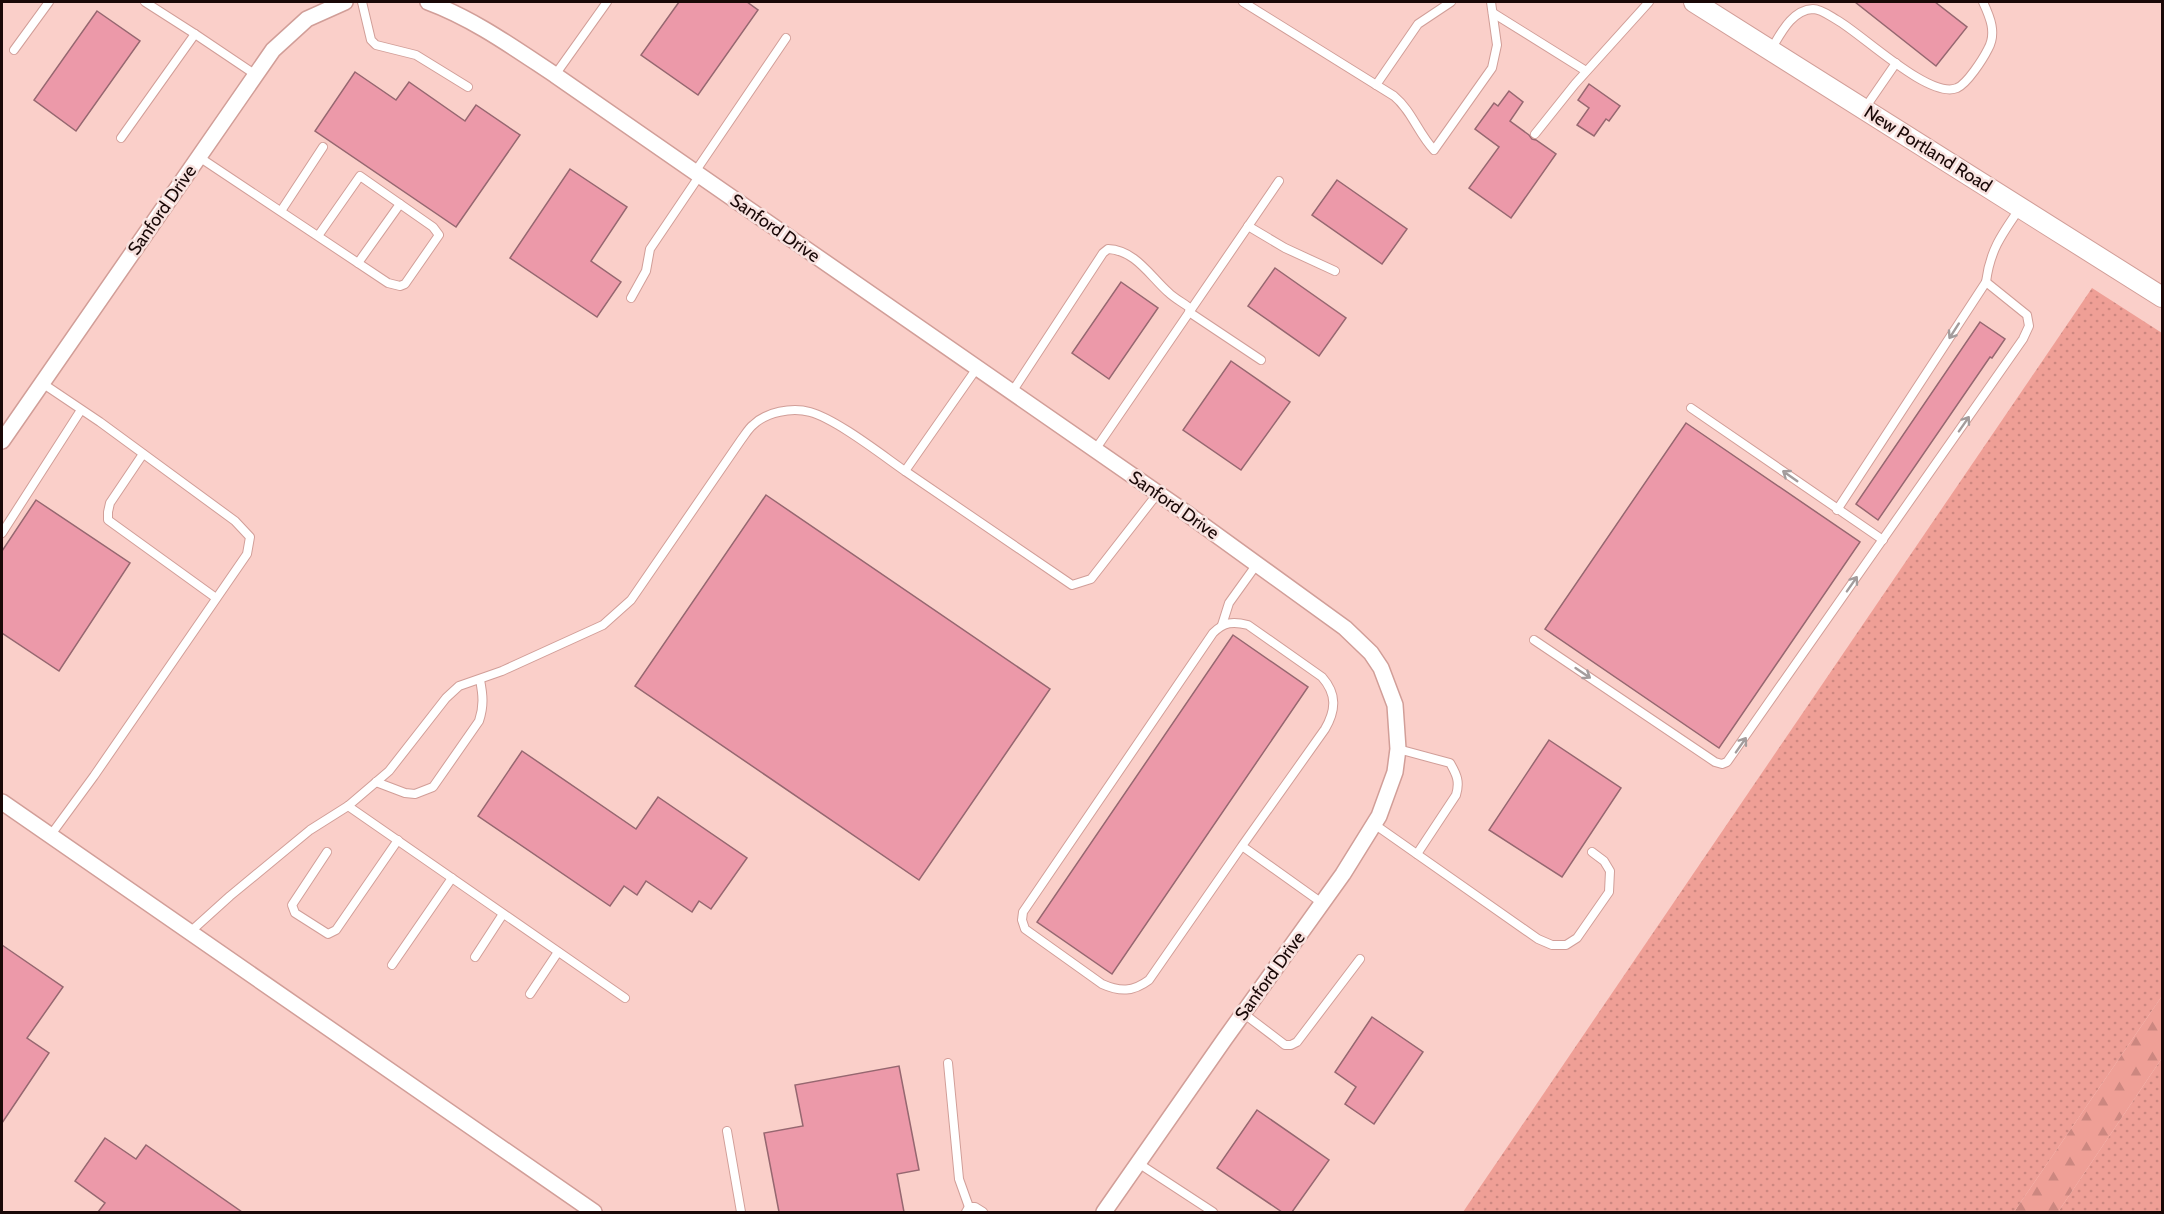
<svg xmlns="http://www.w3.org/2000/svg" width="2164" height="1214" font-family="Cabin,sans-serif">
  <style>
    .grass { fill: url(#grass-dots) }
    .forest { fill: url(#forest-firs) }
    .building { fill: #ec99a9; stroke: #966770; stroke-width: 1.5 }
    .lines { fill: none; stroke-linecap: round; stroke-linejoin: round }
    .service-casing { stroke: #d19e98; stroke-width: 10 }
    .minor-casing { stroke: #d19e98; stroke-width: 18 }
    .tertiary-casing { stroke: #d19e98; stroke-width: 22 }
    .service { stroke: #fff; stroke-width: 8 }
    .minor { stroke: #fff; stroke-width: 15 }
    .tertiary { stroke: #fff; stroke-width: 20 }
    .oneway { stroke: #a39c9c }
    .labels { text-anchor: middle; stroke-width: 5; stroke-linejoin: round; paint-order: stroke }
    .street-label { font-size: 18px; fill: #190807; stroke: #f8e2df }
  </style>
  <defs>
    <pattern id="grass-dots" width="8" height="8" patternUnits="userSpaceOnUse" patternTransform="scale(1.5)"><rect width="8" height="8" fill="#ef9f96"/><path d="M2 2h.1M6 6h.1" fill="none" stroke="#cc8780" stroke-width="1.8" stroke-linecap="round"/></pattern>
    <pattern id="forest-firs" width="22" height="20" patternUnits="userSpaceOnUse" patternTransform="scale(1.5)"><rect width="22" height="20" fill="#ef9f96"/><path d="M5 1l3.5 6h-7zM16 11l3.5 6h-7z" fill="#cc8780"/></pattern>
  </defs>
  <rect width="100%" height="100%" fill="#facfc9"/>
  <!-- grass -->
  <g class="grass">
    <path d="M2092,288L2162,333V996L2014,1212H1463Z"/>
    <path d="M2162,1058V1212H2058Z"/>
  </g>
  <!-- forest -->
  <path class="forest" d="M2162,996V1058L2058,1212H2014Z"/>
  <!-- building -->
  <g class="building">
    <path d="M679,2H747L758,10L698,95L641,55Z"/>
    <path d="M1855,2H1935L1967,27L1936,66Z"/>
    <path d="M97,11L140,41L76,131L34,100Z"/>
    <path d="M355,72L396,100L409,82L465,121L476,105L520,135L456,227L315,131Z"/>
    <path d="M1589,84L1620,106L1609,121L1606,119L1594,136L1577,125L1589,108L1578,100Z"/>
    <path d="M1509,91L1523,102L1510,121L1529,135L1532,139L1536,140L1556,154L1511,218L1469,188L1499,147L1475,129L1494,103L1498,106Z"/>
    <path d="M570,169L627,207L591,261L621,282L597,317L510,258Z"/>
    <path d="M1337,180L1407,229L1382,264L1312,215Z"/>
    <path d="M1275,268L1346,318L1319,356L1248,306Z"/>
    <path d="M1121,282L1158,308L1109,379L1072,353Z"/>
    <path d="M1980,322L2005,339L1992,358L1990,357L1878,520L1856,504Z"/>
    <path d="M1231,361L1290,402L1241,470L1183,430Z"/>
    <path d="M1686,423L1860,542L1719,748L1545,629Z"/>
    <path d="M766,495L1050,689L919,880L635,686Z"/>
    <path d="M36,500L130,563L59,671L2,633V551Z"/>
    <path d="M1233,635L1308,687L1112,974L1037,922Z"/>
    <path d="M1549,740L1621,788L1562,877L1489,830Z"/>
    <path d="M522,751L636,829L658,797L747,858L711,909L699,901L692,912L646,881L637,895L624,886L610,906L478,816Z"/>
    <path d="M2,945L63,987L27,1038L49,1053L2,1123Z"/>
    <path d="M1372,1017L1423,1052L1374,1124L1345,1104L1356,1087L1335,1072Z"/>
    <path d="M899,1066L919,1170L897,1174L904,1212H779L764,1133L803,1126L795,1085Z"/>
    <path d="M1257,1110L1329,1160L1292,1212H1282L1217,1168Z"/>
    <path d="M105,1138L136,1159L146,1145L242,1212H98L105,1203L75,1181Z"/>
  </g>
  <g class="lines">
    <!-- service casing -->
    <g class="service-casing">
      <g id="service">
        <path d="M145,2L195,34"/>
        <path d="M362,2L371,40L376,45L416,55L468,87"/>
        <path d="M1243,2L1394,96C1412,111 1418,133 1434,150L1492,68L1497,45L1491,2"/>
        <path d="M1493,13L1586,71"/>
        <path d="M1772,48C1781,33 1792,10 1813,9C1821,9 1830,16 1837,20C1862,34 1930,100 1957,88C1967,84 1983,59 1988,49C1997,33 1990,17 1983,2"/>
        <path d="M14,50L49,2"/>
        <path d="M555,75L607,2"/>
        <path d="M1376,85L1418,24L1451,2"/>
        <path d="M1865,108L1896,63"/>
        <path d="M1535,134L1575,84L1649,2"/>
        <path d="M121,138L195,34L256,75"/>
        <path d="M199,157L388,283L400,286L405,284L439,235L433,227L360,176L318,236"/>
        <path d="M695,172L786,38"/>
        <path d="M281,211L323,147"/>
        <path d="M1248,226L1285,248L1335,271"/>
        <path d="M358,263L400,204"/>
        <path d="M631,298L646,271L650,249L700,175"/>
        <path d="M1189,312L1261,360"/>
        <path d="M977,368L905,471L1072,585L1091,579L1158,493"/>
        <path d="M42,383L100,422L235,521L250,537L247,554L94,776L50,836"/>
        <path d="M1012,392L1103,253L1108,249C1135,250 1150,276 1168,292C1175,299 1184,303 1191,309"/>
        <path d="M1691,408L1883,540"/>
        <path d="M1095,450L1279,181"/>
        <path d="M143,454L110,503L108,512V520L216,598"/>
        <path d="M1837,510L1986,282C1990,250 2002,234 2020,208"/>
        <path d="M2,533L81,410"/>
        <path d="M1222,625L1229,603L1257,564"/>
        <path d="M1534,640L1715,762L1722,764L1727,762L2023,339L2029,326L2027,315L1986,282"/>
        <path d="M1398,749L1450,763C1457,775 1460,782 1456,795L1417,854"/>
        <path d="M376,782L405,793L415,794L433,787L479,721C484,706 483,695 480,680"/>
        <path d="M348,806L625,998"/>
        <path d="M1374,824L1538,939L1552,945H1566L1577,938L1609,892L1610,871L1604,861L1592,852"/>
        <path d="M1242,846L1325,729C1336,710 1337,694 1322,677L1248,625C1233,621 1224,622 1213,633L1023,912L1022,920L1025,929L1102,984C1120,992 1133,992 1149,980L1242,846L1322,903"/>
        <path d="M327,852L292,905L295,913L328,934L336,930L398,840"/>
        <path d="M189,933L230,896L310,830L348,806L389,771L446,698L459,686L502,671L603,625L631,600L741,440C745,435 748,429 753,425C766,412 792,407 810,412C836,419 882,455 905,471"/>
        <path d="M475,957L503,914"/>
        <path d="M392,965L452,878"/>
        <path d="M530,994L558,952"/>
        <path d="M1243,1013L1285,1045H1291L1297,1042L1360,959"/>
        <path d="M948,1063L959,1179L969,1207"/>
        <path d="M727,1131L741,1212"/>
        <path d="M1138,1163L1213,1212"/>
        <path d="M966,1212L969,1207H975L983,1212"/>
      </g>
    </g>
    <!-- minor casing -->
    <g class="minor-casing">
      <g id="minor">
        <path d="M428,2C474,19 514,48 555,75L1182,510L1345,628L1371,653L1381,668L1395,705L1398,749L1395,772L1379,816L1343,874L1224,1040L1104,1212"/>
        <path d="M2,441L273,50L307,19L345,2"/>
        <path d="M2,802L594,1212"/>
      </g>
    </g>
    <!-- tertiary casing -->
    <g class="tertiary-casing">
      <path id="tertiary" d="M1694,2L2162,297"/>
    </g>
    <!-- service -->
    <use href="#service" class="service"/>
    <!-- minor -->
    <use href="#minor" class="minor"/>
    <!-- tertiary -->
    <use href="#tertiary" class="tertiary"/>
  </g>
  <!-- one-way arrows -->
  <defs><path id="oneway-shaft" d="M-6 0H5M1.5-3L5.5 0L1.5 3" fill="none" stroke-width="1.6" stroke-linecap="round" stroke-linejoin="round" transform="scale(1.5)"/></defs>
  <g class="oneway">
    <use href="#oneway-shaft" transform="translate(1954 331) rotate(123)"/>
    <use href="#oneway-shaft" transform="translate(1964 424) rotate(-55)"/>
    <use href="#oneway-shaft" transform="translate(1790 476) rotate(-145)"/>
    <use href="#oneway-shaft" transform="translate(1852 584) rotate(-55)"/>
    <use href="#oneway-shaft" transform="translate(1583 673) rotate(34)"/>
    <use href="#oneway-shaft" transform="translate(1741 745) rotate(-55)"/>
  </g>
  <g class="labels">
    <!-- street labels -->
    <g class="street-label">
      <text transform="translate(1928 149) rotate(32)" y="6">New Portland Road</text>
      <text transform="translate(162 210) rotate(-55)" y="6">Sanford Drive</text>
      <text transform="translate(775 228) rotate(35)" y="6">Sanford Drive</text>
      <text transform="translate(1174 505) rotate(35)" y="6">Sanford Drive</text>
      <text transform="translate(1270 976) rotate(-54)" y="6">Sanford Drive</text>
    </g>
  </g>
  <!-- border -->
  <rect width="2164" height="1214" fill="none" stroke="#190807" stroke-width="6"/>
</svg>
